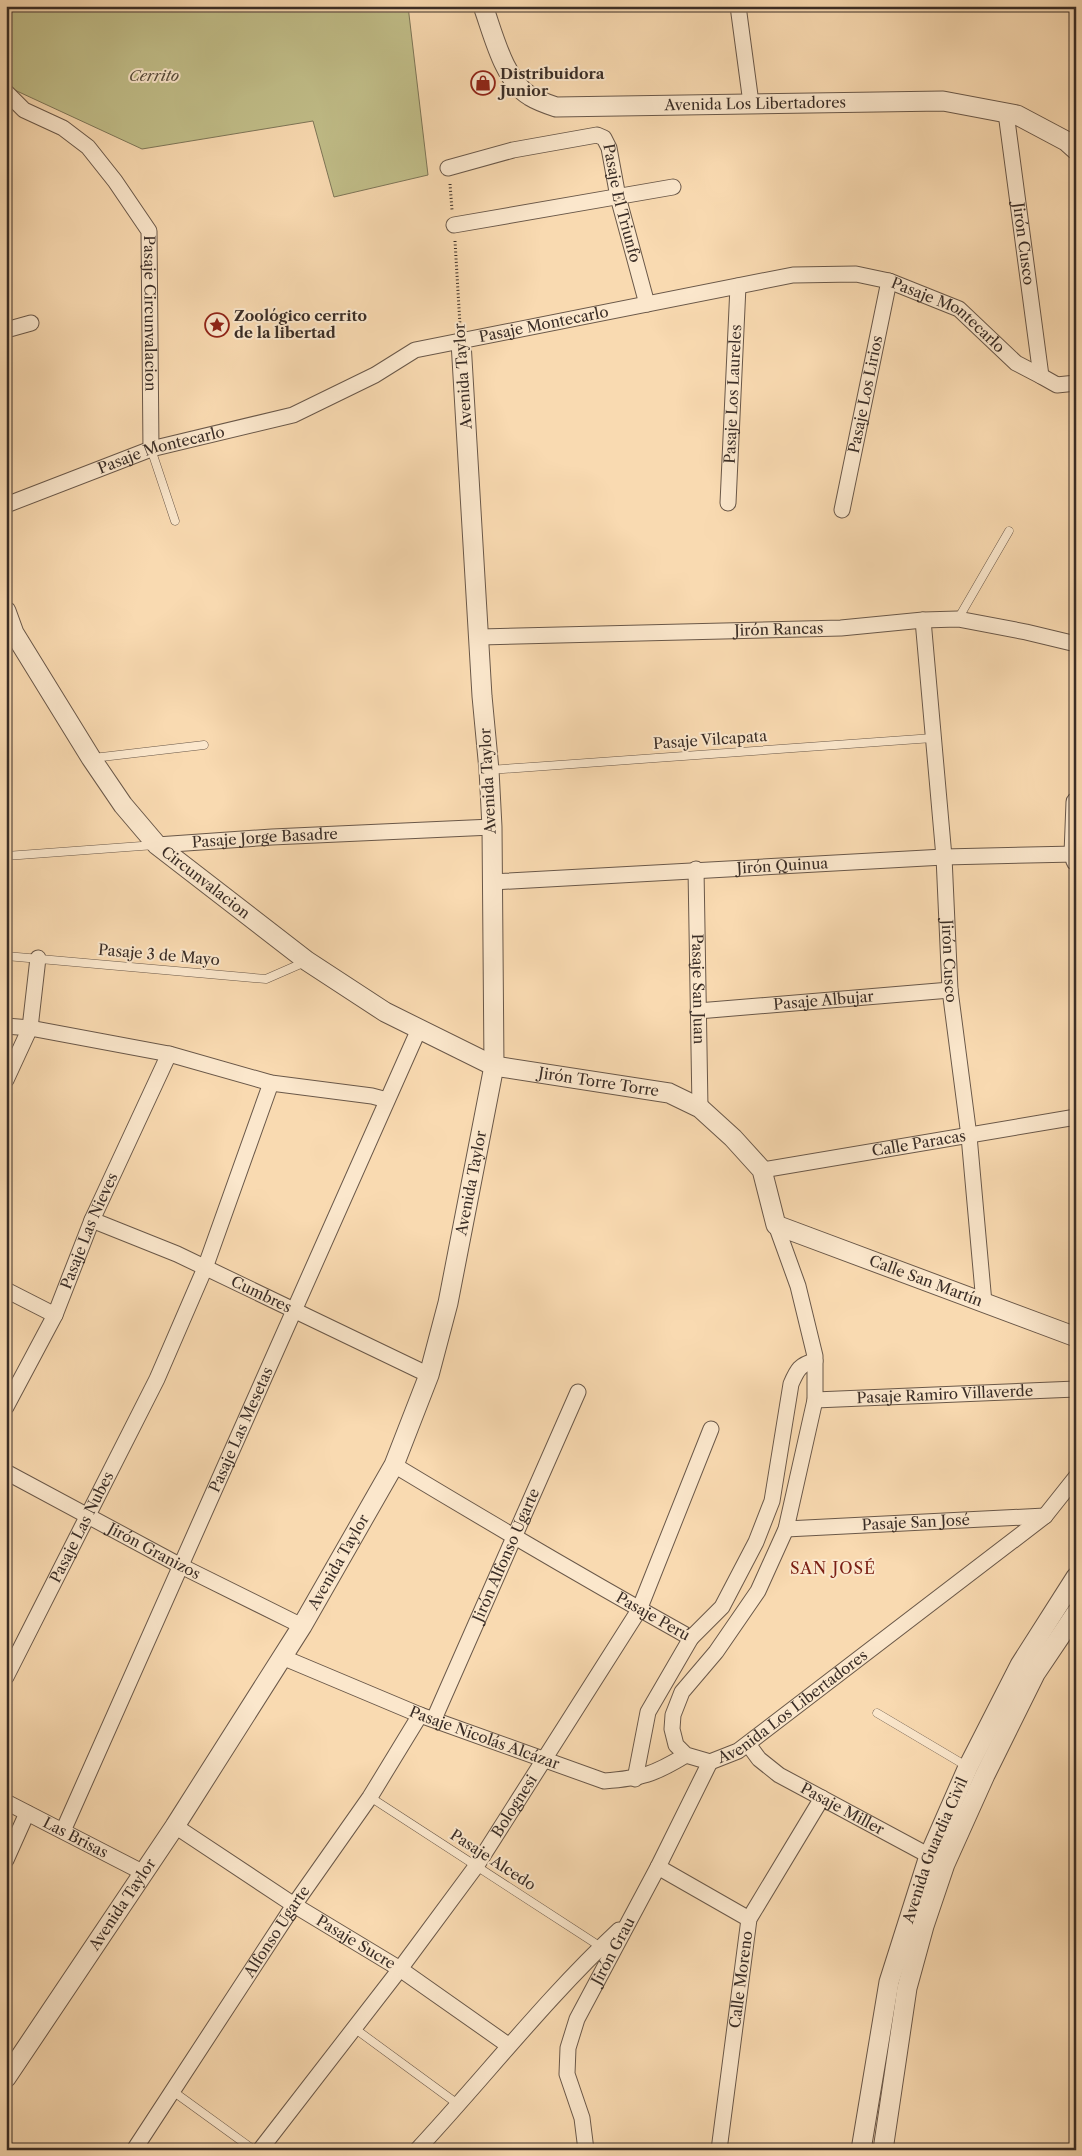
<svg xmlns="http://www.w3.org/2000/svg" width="1082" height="2156" font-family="'Libre Caslon Text',serif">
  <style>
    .green { fill: #c1be89; stroke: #7e7658 }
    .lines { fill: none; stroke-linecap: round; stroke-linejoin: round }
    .service-casing { stroke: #6a5849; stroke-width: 9 }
    .minor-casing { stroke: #6a5849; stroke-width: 17 }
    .tertiary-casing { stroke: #6a5849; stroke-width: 21 }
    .path { stroke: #3a2d26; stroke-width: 3; stroke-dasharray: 1 2.5; stroke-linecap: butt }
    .service { stroke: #fbe7cc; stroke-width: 8 }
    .minor { stroke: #fbe7cc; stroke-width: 15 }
    .tertiary { stroke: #fbe7cc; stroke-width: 19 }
    .labels { text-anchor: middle; stroke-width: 4; stroke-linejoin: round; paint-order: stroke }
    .poi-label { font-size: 15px; font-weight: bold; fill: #3a2d26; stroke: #fbe7cc; text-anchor: start }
    .park-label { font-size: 15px; font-style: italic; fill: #554a3a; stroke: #fbe7cc }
    .street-label { font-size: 15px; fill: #3a2d26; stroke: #fbe7cc }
    .neighbourhood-label { font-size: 16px; letter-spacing: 1px; fill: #7a1f14; stroke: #fbe7cc }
  </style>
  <rect width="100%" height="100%" fill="#f9dab1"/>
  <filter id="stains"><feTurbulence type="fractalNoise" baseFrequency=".004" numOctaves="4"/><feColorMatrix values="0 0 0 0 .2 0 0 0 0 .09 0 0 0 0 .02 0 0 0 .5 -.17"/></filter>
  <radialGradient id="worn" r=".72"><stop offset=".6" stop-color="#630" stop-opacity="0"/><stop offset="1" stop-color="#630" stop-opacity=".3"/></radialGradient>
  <!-- green -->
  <path class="green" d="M6,6H408L428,175L334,197L313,121L142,149L6,86Z"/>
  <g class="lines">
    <!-- service casing -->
    <g class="service-casing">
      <g id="service">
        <path d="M151,449L175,521"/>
        <path d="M958,619L1009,531"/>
        <path d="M93,758L204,745"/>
        <path d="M489,770L933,738"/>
        <path d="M6,856L155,845"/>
        <path d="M6,956L266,979L305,962"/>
        <path d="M877,1713L968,1767"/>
        <path d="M370,1797L601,1947"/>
        <path d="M354,2028L459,2105"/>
        <path d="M174,2092L254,2150"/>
      </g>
    </g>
    <!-- minor casing -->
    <g class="minor-casing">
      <g id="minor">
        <path d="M738,6L751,103"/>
        <path id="s1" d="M6,92L24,110L63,128L88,147L115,181L149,231L151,449"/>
        <path id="s2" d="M1006,113L1041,376"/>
        <path id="s3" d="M448,168L513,150L597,135L604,138L609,148L618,197L647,304"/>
        <path d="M454,225L673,187"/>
        <path d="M6,330L31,323"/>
        <path id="s4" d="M728,503L738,286"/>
        <path id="s5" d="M6,505L151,449L293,415L375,375L415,350L793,275L856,274L889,281L959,309L1016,363L1041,376L1057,385L1076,383"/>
        <path id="s6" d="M842,510L889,281"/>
        <path id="s7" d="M923,620L944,857L950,990L969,1136L984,1303"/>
        <path id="s8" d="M480,637L841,628L923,620L958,619L1026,632L1076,644"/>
        <path id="s9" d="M157,845L272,837L492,827"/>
        <path id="s10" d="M696,869L700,1108"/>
        <path id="s11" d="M492,882L944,857L1076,854"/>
        <path id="s12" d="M698,1011L950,990"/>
        <path d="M6,1026L30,1028L169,1054L271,1083L372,1096L387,1100"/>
        <path d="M6,1080L30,1028L38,958"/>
        <path id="s13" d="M762,1170L1076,1117"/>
        <path id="s14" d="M92,1220L177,1254L429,1375"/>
        <path id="s15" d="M776,1225L798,1286L815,1356V1400L786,1529L758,1591L716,1652L682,1692L673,1715L672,1729L676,1745L686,1755L710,1762L738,1751L1045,1516L1076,1477"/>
        <path d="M6,1290L55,1315"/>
        <path id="s16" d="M815,1400L1076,1389"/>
        <path id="s17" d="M6,1407L55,1315L92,1220L169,1054"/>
        <path id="s18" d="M394,1465C492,1524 591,1582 691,1638L722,1607L756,1542L772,1501L791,1384C797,1370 800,1364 815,1361"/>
        <path id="s19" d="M6,1472L181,1566L302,1626"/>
        <path id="s20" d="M786,1529L1045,1516"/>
        <path id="s21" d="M282,1657L420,1715L604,1781C642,1778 653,1775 686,1755"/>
        <path id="s22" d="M6,1677L157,1379L205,1268L271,1083"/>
        <path id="s23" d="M434,1719L578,1392"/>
        <path id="s24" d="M748,1744L759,1759L779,1775L939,1861"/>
        <path d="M635,1779L648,1712L691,1638"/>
        <path id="s25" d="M6,1802L144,1873"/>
        <path id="s26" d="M175,1826L294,1905L400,1969L508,2045"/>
        <path id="s27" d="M63,1831L419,1029"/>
        <path d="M6,1860L27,1813"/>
        <path d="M658,1867L749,1919"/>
        <path id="s28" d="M134,2150L294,1905L370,1797L420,1715"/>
        <path id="s29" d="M260,2150L400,1969L477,1865L639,1610L711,1429"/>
        <path d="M417,2150C485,2077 546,1998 619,1930"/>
        <path id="s30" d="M586,2150L582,2118L567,2074L568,2048L577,2019L658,1867L710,1762"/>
        <path id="s31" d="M719,2150L749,1919L822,1798"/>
      </g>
    </g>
    <!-- tertiary casing -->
    <g class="tertiary-casing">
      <g id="tertiary">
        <path id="s32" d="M483,6C493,33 504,81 530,96C538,101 547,104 556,107L943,101L1017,115L1066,141L1076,150"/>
        <path id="s33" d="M6,611L14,633L91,758L123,805L157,845L307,961L385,1012L494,1066L669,1093L700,1108L733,1138L762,1170L776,1225L1076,1337"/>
        <path d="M1076,802L1074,854L1076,861"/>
        <path id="s34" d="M6,2078L175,1826L302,1626L394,1465L429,1375L448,1303L494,1066L492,827L489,770L482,696L461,342"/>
        <path id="s35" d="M861,2150L889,1982L929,1856L968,1767L1020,1665L1076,1577"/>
        <path d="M883,2150L907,1988L924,1926L945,1864L985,1775L1035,1674L1076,1613"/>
      </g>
    </g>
    <!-- path -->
    <g class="path">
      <path d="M450,184L452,210"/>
      <path d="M455,241L460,325"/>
    </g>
    <!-- service -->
    <use href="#service" class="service"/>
    <!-- minor -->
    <use href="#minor" class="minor"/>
    <!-- tertiary -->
    <use href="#tertiary" class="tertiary"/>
  </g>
  <!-- icons -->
  <defs>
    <g id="shop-ring" transform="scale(1.25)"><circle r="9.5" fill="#fbe7cc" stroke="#8f2418" stroke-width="1.5"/><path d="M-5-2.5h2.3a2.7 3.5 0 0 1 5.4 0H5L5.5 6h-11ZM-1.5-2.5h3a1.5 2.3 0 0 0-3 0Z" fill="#8f2418"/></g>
    <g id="sight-ring" transform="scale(1.25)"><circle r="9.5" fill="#fbe7cc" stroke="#8f2418" stroke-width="1.5"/><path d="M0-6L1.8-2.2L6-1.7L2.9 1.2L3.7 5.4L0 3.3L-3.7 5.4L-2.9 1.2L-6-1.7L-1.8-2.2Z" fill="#8f2418"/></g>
  </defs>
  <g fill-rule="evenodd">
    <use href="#shop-ring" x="483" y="83"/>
    <use href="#sight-ring" x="217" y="325"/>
  </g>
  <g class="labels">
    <!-- poi labels -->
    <g class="poi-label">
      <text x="500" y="79">Distribuidora<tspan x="500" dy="17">Junior</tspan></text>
      <text x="234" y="321">Zoológico cerrito<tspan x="234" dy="17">de la libertad</tspan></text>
    </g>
    <!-- park labels -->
    <g class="park-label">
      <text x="154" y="81">Cerrito</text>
    </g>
    <!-- street labels -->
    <g class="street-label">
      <text dy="5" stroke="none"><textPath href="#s32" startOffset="331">Avenida Los Libertadores</textPath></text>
      <text dy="5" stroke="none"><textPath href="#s3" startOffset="228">Pasaje El Triunfo</textPath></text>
      <text dy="5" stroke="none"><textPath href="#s2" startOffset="132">Jirón Cusco</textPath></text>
      <text dy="5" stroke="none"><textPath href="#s1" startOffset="286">Pasaje Circunvalacion</textPath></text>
      <text dy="5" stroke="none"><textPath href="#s5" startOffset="991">Pasaje Montecarlo</textPath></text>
      <text dy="5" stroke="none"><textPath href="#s5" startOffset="571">Pasaje Montecarlo</textPath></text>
      <text transform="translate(463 376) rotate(-94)" y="5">Avenida Taylor</text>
      <text dy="5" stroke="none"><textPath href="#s4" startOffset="109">Pasaje Los Laureles</textPath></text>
      <text dy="5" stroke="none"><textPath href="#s6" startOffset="118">Pasaje Los Lirios</textPath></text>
      <text dy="5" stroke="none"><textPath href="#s5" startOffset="165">Pasaje Montecarlo</textPath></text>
      <text dy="5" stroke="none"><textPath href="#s8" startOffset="299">Jirón Rancas</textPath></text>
      <text transform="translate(710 740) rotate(-4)" y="5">Pasaje Vilcapata</text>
      <text transform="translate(488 781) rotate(-93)" y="5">Avenida Taylor</text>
      <text dy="5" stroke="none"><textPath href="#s9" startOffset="108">Pasaje Jorge Basadre</textPath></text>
      <text dy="5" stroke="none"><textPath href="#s11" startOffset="291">Jirón Quinua</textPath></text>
      <text dy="5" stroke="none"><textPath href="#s33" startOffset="341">Circunvalacion</textPath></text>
      <text transform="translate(159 955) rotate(5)" y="5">Pasaje 3 de Mayo</text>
      <text dy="5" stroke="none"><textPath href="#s7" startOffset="342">Jirón Cusco</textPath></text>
      <text dy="5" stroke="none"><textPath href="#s10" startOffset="120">Pasaje San Juan</textPath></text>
      <text dy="5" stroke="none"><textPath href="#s12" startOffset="126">Pasaje Albujar</textPath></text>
      <text dy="5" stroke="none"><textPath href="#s33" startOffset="790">Jirón Torre Torre</textPath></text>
      <text dy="5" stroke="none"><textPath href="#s13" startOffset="159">Calle Paracas</textPath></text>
      <text dy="5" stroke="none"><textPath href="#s34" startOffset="1019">Avenida Taylor</textPath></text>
      <text dy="5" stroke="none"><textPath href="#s17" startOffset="195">Pasaje Las Nieves</textPath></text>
      <text dy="5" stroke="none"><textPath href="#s33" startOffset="1200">Calle San Martín</textPath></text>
      <text dy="5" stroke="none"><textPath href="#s14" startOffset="185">Cumbres</textPath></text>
      <text dy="5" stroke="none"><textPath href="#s16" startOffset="130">Pasaje Ramiro Villaverde</textPath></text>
      <text dy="5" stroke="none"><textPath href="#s27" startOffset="439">Pasaje Las Mesetas</textPath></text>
      <text dy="5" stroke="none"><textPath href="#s20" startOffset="130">Pasaje San José</textPath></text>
      <text dy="5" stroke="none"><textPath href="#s22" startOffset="168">Pasaje Las Nubes</textPath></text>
      <text dy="5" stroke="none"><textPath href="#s19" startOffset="168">Jirón Granizos</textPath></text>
      <text dy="5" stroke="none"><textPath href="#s23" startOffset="179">Jirón Alfonso Ugarte</textPath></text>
      <text dy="5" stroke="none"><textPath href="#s34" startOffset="614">Avenida Taylor</textPath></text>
      <text dy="5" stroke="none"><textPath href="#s18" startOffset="300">Pasaje Perú</textPath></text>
      <text dy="5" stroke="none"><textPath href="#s15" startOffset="702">Avenida Los Libertadores</textPath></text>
      <text dy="5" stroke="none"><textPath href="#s21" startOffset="218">Pasaje Nicolás Alcázar</textPath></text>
      <text dy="5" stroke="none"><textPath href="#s29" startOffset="428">Bolognesi</textPath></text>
      <text dy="5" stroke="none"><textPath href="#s24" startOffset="116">Pasaje Miller</textPath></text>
      <text dy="5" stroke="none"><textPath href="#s25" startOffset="78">Las Brisas</textPath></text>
      <text dy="5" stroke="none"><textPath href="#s35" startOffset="310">Avenida Guardia Civil</textPath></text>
      <text transform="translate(493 1860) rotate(33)" y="5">Pasaje Alcedo</text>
      <text dy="5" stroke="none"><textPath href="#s34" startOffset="209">Avenida Taylor</textPath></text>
      <text dy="5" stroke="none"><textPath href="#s28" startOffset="261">Alfonso Ugarte</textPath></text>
      <text dy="5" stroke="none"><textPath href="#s26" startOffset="215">Pasaje Sucre</textPath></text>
      <text dy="5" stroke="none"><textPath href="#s30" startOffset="212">Jirón Grau</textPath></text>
      <text dy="5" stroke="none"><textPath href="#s31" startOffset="172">Calle Moreno</textPath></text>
    </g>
    <!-- neighbourhood labels -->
    <g class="neighbourhood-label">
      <text x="833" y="1574">SAN JOSÉ</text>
    </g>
  </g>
  <!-- margin -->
  <rect width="1082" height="2156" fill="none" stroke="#f9dab1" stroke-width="25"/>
  <rect x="8" y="8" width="1067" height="2141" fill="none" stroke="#3a2d26" stroke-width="2.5"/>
  <rect x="12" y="12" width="1057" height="2131" fill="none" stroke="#3a2d26"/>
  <rect width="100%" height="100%" filter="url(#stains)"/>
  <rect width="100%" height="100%" fill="url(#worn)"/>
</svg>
